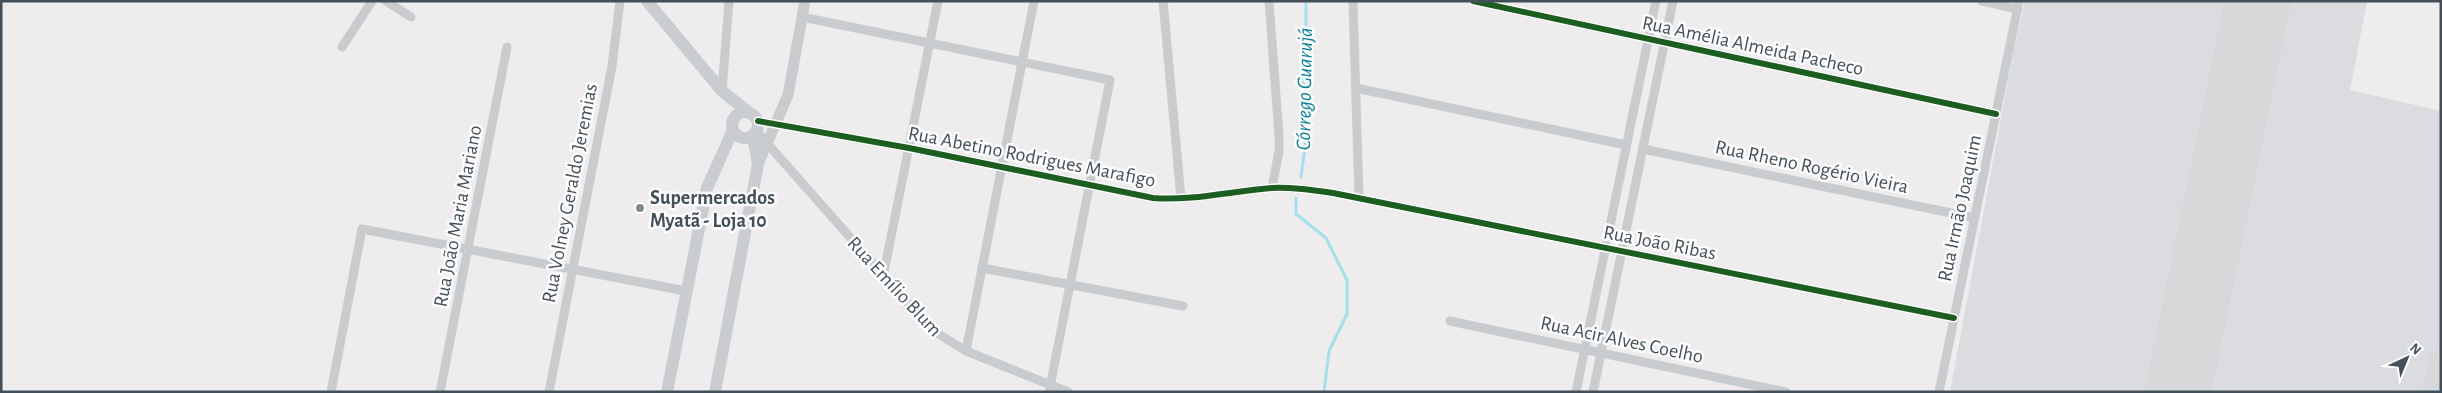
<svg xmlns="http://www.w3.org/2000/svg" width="2442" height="393" font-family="'Alegreya Sans',sans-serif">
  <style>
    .airport { fill: #dbdcdf }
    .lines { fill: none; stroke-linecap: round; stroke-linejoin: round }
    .stream { stroke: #a1e1ef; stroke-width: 3 }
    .taxiway { stroke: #d8d8da; stroke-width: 26 }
    .runway { stroke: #d8d8da; stroke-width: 66 }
    .minor { stroke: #c9ccce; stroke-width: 9 }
    .tertiary { stroke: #c9ccce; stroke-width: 11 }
    .secondary { stroke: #c9cdd1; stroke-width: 12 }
    .cycleway-casing { stroke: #fff; stroke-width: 9 }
    .cycleway { stroke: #1b5e20; stroke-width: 6 }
    .poi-dot { fill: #7f878d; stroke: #fff; stroke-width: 2 }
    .labels { text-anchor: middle; stroke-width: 5; stroke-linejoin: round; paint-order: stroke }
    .street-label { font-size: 20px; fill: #43505a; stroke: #fff }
    .poi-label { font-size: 20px; font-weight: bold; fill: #43505a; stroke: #fff; text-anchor: start }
    .water-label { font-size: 21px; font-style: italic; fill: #05819c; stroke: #fff }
  </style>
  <rect width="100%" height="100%" fill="#eeeced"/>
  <!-- airport -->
  <path class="airport" d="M2025,1H2367L2350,90L2441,111V392H1950L2014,49Z"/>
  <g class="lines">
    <!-- stream -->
    <g class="stream">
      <path d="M1301,177L1307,131L1303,80L1306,30V1"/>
      <path d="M1296,198V214L1326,238L1347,280V314L1329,351L1324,392"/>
    </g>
    <!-- taxiway -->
    <path class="taxiway" d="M2435,392L2441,363"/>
    <!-- runway -->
    <path class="runway" d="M2178,392L2258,1"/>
    <!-- minor -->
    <g class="minor">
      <path d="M386,1L411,17"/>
      <path d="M1163,1L1181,198"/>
      <path d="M1269,1L1279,136V151L1272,188"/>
      <path d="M1353,1L1359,198"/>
      <path d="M1473,1L1996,114"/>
      <path d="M1982,1L2018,9"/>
      <path d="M802,17L1110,80L1049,392"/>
      <path d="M342,47L372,1"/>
      <path d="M1356,88L1626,145"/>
      <path d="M722,91L729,1"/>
      <path d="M758,121L909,148L1153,198C1192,201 1232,191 1272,188C1292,187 1313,190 1333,193L1954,318"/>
      <path d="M757,132L932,330L966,351L1068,392"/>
      <path d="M1643,149L1975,218"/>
      <path d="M982,268L1183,306"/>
      <path d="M883,277L938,1"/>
      <path d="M1450,321L1786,392"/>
      <path d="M966,351L1034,1"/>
      <path d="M331,392L362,229L686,291"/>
      <path d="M440,392L507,47"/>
      <path d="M549,392L612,66L620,1"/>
      <path d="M1576,392L1656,1"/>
      <path d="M1593,392L1673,1"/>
      <path d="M1939,392L2019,1"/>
    </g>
    <!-- tertiary -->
    <path class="tertiary" d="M758,164L788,95L805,1"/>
    <!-- secondary -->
    <g class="secondary">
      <path d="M647,1L722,91L747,111"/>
      <circle cx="745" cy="125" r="13"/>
      <path d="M667,392L707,188L733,130"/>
      <path d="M715,392L758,164L753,136"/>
    </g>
    <!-- cycleway casing -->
    <g class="cycleway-casing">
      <g id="cycleway">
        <path d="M1473,1L1996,114"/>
        <path d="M758,121L909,148L1153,198C1192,201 1232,191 1272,188C1292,187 1313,190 1333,193L1954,318"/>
      </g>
    </g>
    <!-- cycleway -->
    <use href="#cycleway" class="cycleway"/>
  </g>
  <!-- markers -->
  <circle class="poi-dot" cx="640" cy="208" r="5"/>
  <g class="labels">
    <!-- street labels -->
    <g class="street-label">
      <text transform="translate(1753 45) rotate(12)" y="7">Rua Amélia Almeida Pacheco</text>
      <text transform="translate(1032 156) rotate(11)" y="7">Rua Abetino Rodrigues Marafigo</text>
      <text transform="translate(1812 166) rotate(12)" y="7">Rua Rheno Rogério Vieira</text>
      <text transform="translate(569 193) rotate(-79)" y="7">Rua Volney Geraldo Jeremias</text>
      <text transform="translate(1959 208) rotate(-78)" y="7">Rua Irmão Joaquim</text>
      <text transform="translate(457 216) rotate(-79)" y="7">Rua João Maria Mariano</text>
      <text transform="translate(1660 242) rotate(11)" y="7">Rua João Ribas</text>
      <text transform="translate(895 286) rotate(47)" y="7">Rua Emílio Blum</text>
      <text transform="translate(1622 339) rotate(12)" y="7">Rua Acir Alves Coelho</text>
    </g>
    <!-- poi labels -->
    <g class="poi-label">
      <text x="650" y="204">Supermercados<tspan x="650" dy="23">Myatã - Loja 10</tspan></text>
    </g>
    <!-- water labels -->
    <g class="water-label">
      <text transform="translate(1304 89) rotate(-89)" y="7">Córrego Guarujá</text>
    </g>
  </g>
  <!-- border -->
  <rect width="2442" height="393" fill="none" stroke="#43505a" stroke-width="5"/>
  <!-- north arrow -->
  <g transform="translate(2407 358) rotate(44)" stroke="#ffffff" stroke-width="4" paint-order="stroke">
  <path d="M0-4L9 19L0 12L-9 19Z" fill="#43505a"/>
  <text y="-8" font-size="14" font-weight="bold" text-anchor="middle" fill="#43505a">N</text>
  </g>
</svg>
